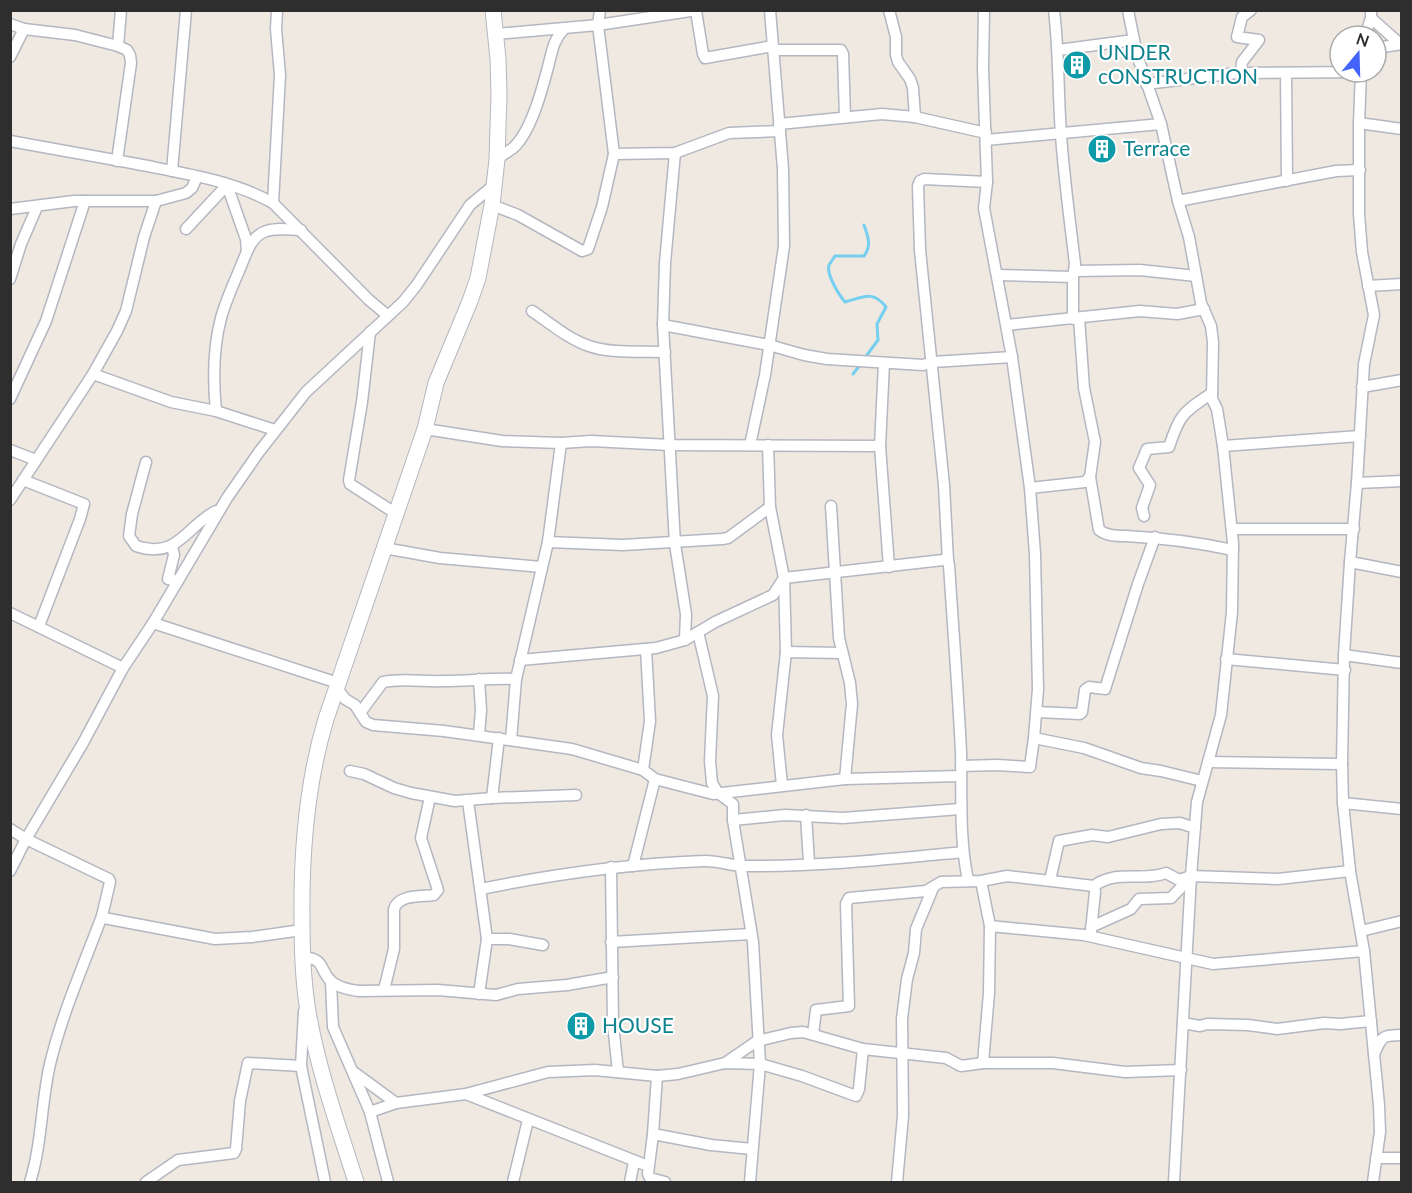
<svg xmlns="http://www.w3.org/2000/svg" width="1412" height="1193" font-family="Lato,sans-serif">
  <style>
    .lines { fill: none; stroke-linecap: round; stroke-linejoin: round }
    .stream { stroke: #75cff0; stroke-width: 3 }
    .minor-casing { stroke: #b4b7c1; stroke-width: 13 }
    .secondary-casing { stroke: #b4b7c1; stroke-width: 17 }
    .minor { stroke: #fff; stroke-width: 10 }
    .secondary { stroke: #fff; stroke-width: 15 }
    .labels { text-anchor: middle; stroke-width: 4.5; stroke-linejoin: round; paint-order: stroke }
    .culture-label { font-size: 21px; fill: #0d838f; stroke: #fff; text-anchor: start }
  </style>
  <rect width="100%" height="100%" fill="#efe9e1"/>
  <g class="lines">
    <!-- stream -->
    <g class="stream">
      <path d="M864,359L878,340L877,324L886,307C873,290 864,297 845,302C839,295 826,274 829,265C831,262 833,259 835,256H864C872,245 868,237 864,225"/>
      <path d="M853,374L860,365"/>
    </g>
    <!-- minor casing -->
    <g class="minor-casing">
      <g id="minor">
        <path d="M889,10L896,37V55L898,62L910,79L913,88L915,117"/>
        <path d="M1054,10C1059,52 1058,93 1061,135C1064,178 1070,221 1075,264L1073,277V319"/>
        <path d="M1128,10L1137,55L1161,124L1178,201L1189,237L1201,303L1211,326L1213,342L1212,399L1217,409L1223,446L1233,543L1232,612L1221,715L1197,802L1191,876L1174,1182"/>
        <path d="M696,11L703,54L705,58L773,46"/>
        <path d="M1371,18L1399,43"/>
        <path d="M10,24L24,29L75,35L118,46L127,50L130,55L131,63L117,161"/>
        <path d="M496,34L598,25L697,10"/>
        <path d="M1365,36L1371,18V10"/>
        <path d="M118,46L121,10"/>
        <path d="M1376,48L1402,44"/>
        <path d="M773,50H841L843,54L845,117"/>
        <path d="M1058,50L1134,40"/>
        <path d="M10,57L24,29"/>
        <path d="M1361,72L1359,123V214L1362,252L1374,315L1364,364L1357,483L1350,562L1344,655L1342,764L1343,803L1350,871L1364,951L1379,1105L1380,1132L1373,1182"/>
        <path d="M1241,73L1242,62L1259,40L1237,37L1242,17L1251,10"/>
        <path d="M1286,73L1287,181"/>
        <path d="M1146,84L1237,73L1361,72"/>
        <path d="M1359,123L1402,129"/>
        <path d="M779,124L882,114L915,117L986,133"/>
        <path d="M986,140L1161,124"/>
        <path d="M10,141C53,149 95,156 137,164C182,173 232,180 273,203L369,300L387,315"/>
        <path d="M675,153L665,263L663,325L675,544L686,614L685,640"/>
        <path d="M614,154L675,153L729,133L780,131"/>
        <path d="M497,159C502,155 508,152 513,148C531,132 542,90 548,67C552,52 553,40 564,29"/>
        <path d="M172,171L186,10"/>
        <path d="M1178,201L1336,171L1360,170"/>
        <path d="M273,203L280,75L276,29L277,10"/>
        <path d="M492,205L518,215L582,251L588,249L602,207L614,154L598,25L600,10"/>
        <path d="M10,209L74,201H156L186,193L192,188L197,177"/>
        <path d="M186,229L227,185L246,239L247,251"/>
        <path d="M1075,271L1140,270L1196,276"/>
        <path d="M998,275L1073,277"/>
        <path d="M10,279L21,244L37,207"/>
        <path d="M1368,286L1402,284"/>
        <path d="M532,311C550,323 568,339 589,346C612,354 641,351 665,352"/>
        <path d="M1079,318L1084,388L1095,442L1090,477L1099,530C1107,536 1116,536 1126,536C1164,538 1196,542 1233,550"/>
        <path d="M663,325L769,345L804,355L827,359L923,365L933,362L1012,357"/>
        <path d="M1007,325L1140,311L1177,314L1204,309"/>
        <path d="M370,332L362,402L349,480L350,484L395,513"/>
        <path d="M884,363L880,446L889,567"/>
        <path d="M93,374L171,402L216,411L275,430"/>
        <path d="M1362,387L1402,380"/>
        <path d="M10,399L46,321L85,201"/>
        <path d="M216,411C213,381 213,348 221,318C226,300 234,283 241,266C246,254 251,237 264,232C274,227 290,230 301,230"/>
        <path d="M425,429L502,441L561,443L591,441L670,445L880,446"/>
        <path d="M750,445L765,375L784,246L783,169L770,10"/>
        <path d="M768,445L770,507L784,578L786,652L777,735L782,785"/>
        <path d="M1223,446L1360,436"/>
        <path d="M10,450L36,460"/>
        <path d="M146,462L132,514L129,536L136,546C178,560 186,526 216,511"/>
        <path d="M23,480L84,504L80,519L39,626"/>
        <path d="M1357,483L1402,481"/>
        <path d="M1030,488L1085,482L1090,477"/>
        <path d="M10,500L93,374L117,331L126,311L144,237L156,201"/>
        <path d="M831,506L839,638L850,683L852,704L845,779"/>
        <path d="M1144,516L1142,508L1150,485L1139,468L1147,449L1169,447C1180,413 1184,412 1212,393"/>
        <path d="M1232,529H1354"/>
        <path d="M548,542L623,545L722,539L728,538L770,507"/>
        <path d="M172,546L174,555L168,579L178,581"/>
        <path d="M384,548L440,558L541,567"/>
        <path d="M1350,562L1402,572"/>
        <path d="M10,613L123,668"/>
        <path d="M153,623L338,683"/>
        <path d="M698,632L713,696L710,761L712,783L718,793L733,804V820L753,942L760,1064L750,1182"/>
        <path d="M786,652L841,653"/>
        <path d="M1344,655L1402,663"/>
        <path d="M1226,659L1345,670"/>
        <path d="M520,660L656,648L685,640L715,622L773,595L784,578L943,560L948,561"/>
        <path d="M337,688L345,699L355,705L366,722L373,725L444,731L572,749L643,770L655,779L713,794L845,779L960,776"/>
        <path d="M1037,712L1080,714L1082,712L1085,690L1089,687L1105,689L1138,584L1155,537"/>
        <path d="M360,713L383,682C403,678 424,682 444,681C468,681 492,678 516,679"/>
        <path d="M479,735L481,710L479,679"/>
        <path d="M1034,738L1084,748L1141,768L1161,771L1202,781"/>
        <path d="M511,740L516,679L548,542L561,443"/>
        <path d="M1208,762L1342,764"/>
        <path d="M961,766L997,765L1030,767L1034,738L1038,689L1035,554L1030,488L1012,357L984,208L987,182L983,68L984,10"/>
        <path d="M643,770L650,721L646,649"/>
        <path d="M350,771L364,774L394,788L411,793L455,801L492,798L576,795"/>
        <path d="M492,798L499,738"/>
        <path d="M468,801L487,939L479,994"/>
        <path d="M1343,803L1402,809"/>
        <path d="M806,815L809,863"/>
        <path d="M733,820L785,815L843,818L960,809"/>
        <path d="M10,829L26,839L109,879L110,882L102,916L104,918L215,939L252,937L302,930"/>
        <path d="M633,866L655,779"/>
        <path d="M611,867L613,1024L618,1072"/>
        <path d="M10,871L26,839L83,743L123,668L153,623L227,498L259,452L306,392L403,302L416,286L470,205L494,185"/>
        <path d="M968,880C959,838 962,795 961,752C958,690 953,627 949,565L948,561L944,485L920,250L918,186L920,181L924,179L987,182"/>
        <path d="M1050,880L1059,841L1092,835L1108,837L1161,824L1180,823L1195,828"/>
        <path d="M981,881L990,926L989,993L983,1063"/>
        <path d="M1094,886C1117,869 1142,882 1166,873L1179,880L1191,876L1278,879L1350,871"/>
        <path d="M481,889C554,874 628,864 703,861C717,860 730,866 744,866C817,867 890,859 963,852"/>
        <path d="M990,926L1084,935L1213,964L1364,951"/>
        <path d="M1091,927L1131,909L1139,899L1171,898L1191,877"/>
        <path d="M1091,931L1095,892L1094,886"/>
        <path d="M1361,931L1402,921"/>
        <path d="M487,939H509L543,945"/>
        <path d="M611,942L751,934"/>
        <path d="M302,957C327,959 318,969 331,981C337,987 351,990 359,991L438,990L496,995L518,989L567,985L613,977"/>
        <path d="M331,982L333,1027L370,1112L388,1182"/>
        <path d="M384,990L394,949V909C399,894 421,897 434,895L438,890L421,838L430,797"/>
        <path d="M304,1011L301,1066L325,1182"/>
        <path d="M1183,1023L1200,1026L1207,1024L1248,1025L1277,1029L1324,1023L1340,1024L1371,1021"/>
        <path d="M813,1034L816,1010L849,1006L846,904L849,898L926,891L941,882L981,881L1007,876L1094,886"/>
        <path d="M1374,1054C1382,1037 1381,1035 1402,1035"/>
        <path d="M725,1063L757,1041L791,1033L803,1032L863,1049L946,1058L961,1066L983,1063H1053L1125,1072L1181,1070"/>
        <path d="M355,1073L396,1103"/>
        <path d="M657,1076L653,1134L648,1174L650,1178L665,1182"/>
        <path d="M466,1094L648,1166"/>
        <path d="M370,1112L396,1103L466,1094L548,1072L595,1070L657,1076L678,1074L725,1063L760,1064L802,1076L856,1096L859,1089L863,1049"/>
        <path d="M653,1134L711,1145L752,1149"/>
        <path d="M1376,1158H1402"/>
        <path d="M30,1182C42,1144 41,1103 50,1064C62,1014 84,964 102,916"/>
        <path d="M146,1182L178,1160L234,1153L236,1149L240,1101L248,1063L301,1066"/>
        <path d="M513,1182L528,1120"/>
        <path d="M630,1182L634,1162"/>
        <path d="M897,1182L903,1116L902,1019L907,979L914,953L916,929L933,888"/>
      </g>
    </g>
    <!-- secondary casing -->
    <g class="secondary-casing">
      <path id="secondary" d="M356,1182C339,1128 319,1073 309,1017C303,985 302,954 302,922C301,853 306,785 326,719L425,429L436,383L470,301L478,278L492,205L497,159L499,95L498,59L493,10"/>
    </g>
    <!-- minor -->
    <use href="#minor" class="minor"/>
    <!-- secondary -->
    <use href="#secondary" class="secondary"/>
  </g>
  <!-- icons -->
  <defs>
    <g id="building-disc" transform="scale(1.5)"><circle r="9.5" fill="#0f9aa8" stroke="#fff"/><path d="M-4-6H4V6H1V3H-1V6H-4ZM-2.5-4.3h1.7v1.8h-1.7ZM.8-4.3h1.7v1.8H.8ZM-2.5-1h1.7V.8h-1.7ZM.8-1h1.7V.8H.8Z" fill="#fff"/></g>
  </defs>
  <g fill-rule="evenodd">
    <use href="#building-disc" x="1077" y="65"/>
    <use href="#building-disc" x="1102" y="149"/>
    <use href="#building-disc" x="581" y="1026"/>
  </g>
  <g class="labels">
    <!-- culture labels -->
    <g class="culture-label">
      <text x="1098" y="60">UNDER<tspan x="1098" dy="24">cONSTRUCTION</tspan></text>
      <text x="1123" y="156">Terrace</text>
      <text x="602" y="1033">HOUSE</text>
    </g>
  </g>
  <!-- border -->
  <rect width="1412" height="1193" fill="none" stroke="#2e2e2e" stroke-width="24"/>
  <!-- north arrow -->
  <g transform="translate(1358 54) rotate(19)"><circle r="28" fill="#ffffff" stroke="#ababab" stroke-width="1.5"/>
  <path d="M0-4.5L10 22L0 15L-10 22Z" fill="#4264fb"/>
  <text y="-9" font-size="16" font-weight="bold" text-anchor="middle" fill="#2e2e2e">N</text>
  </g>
</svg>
